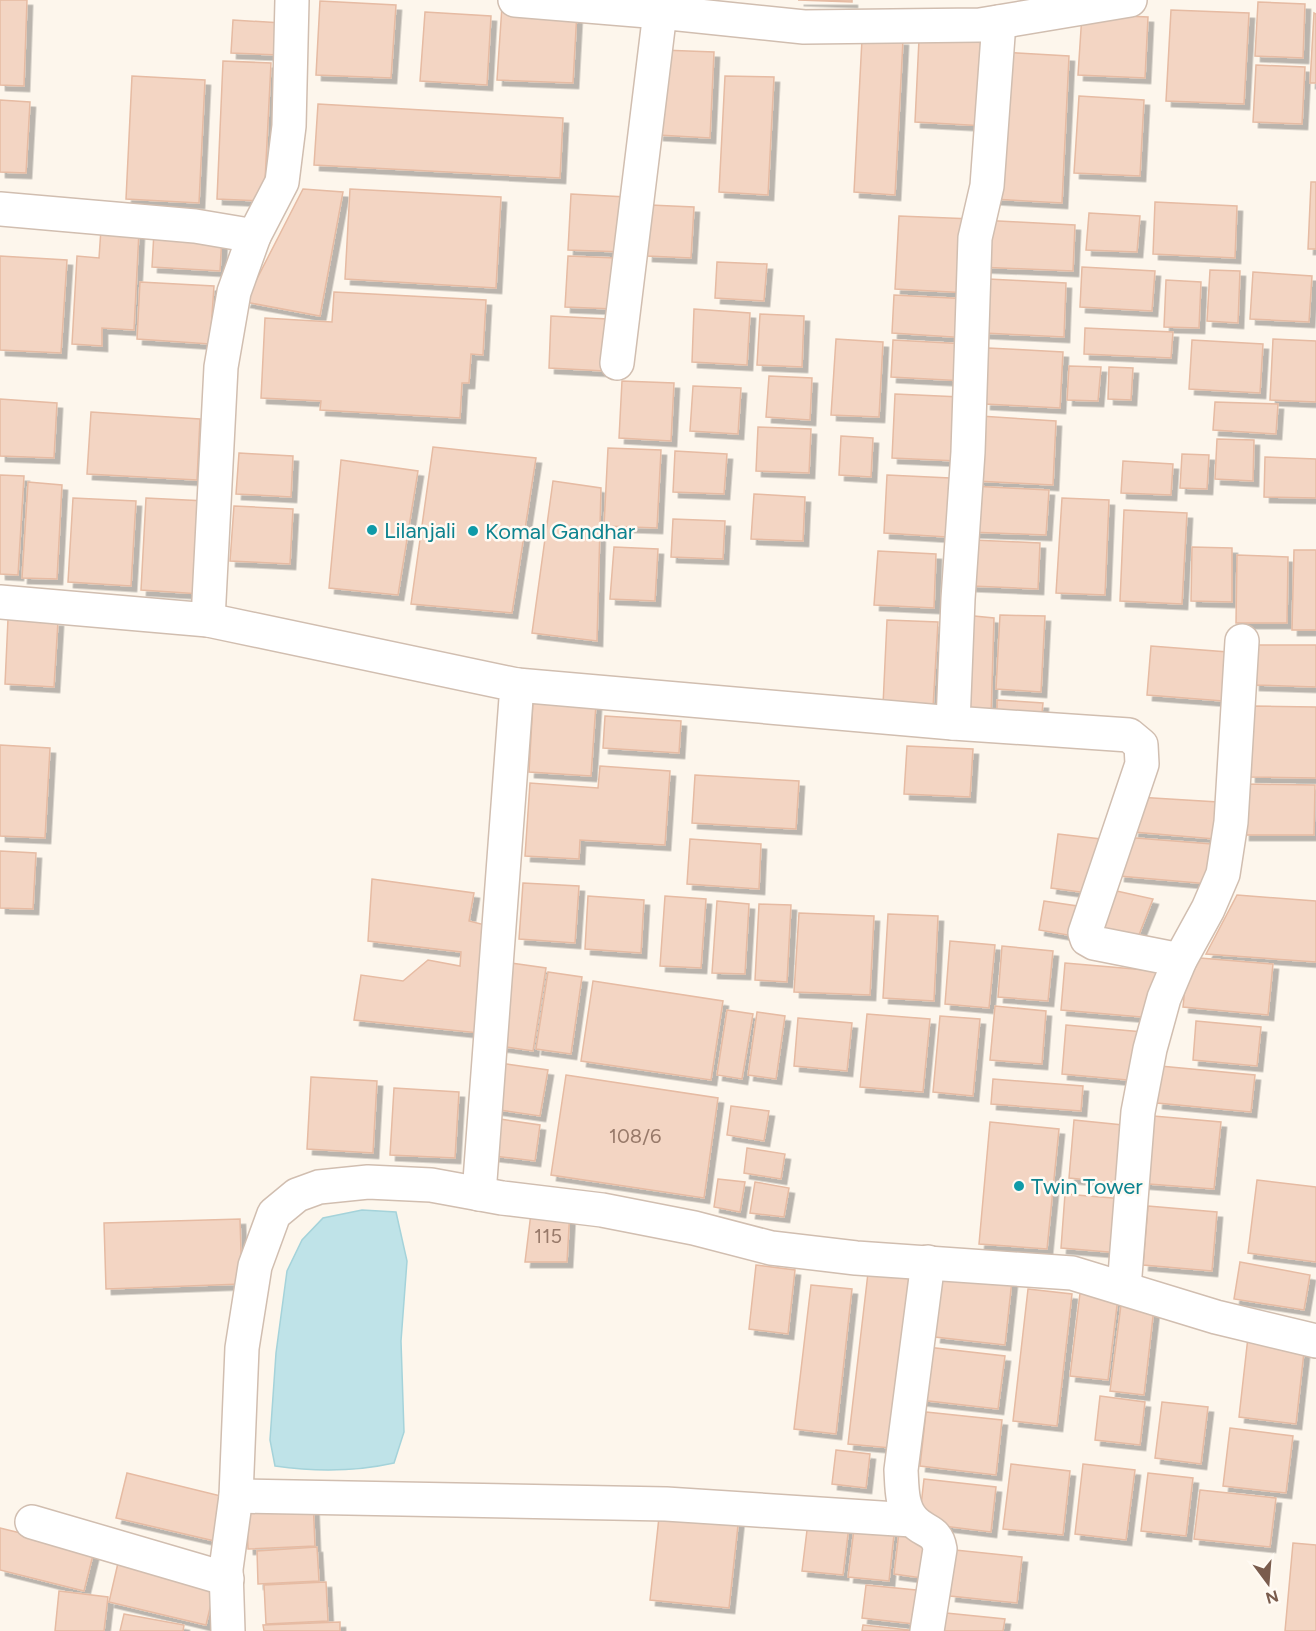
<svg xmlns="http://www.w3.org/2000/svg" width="1316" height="1631" font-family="Figtree,sans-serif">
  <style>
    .water { fill: #bfe3e8; stroke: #a5d3da; stroke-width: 1.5 }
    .building { fill: #f3d5c3; stroke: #e6bba3; stroke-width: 1.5; filter: url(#shadow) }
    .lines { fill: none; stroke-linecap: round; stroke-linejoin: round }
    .minor-casing { stroke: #d1beb0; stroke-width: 36 }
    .minor { stroke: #fff; stroke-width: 33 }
    .culture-dot { fill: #0f9aa8; stroke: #fffaf3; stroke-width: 2 }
    .labels { text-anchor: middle; stroke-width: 5; stroke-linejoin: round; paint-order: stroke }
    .number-label { font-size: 20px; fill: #987a6a }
    .culture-label { font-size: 22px; fill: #0d838f; stroke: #fffaf3; text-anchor: start }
  </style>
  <defs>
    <filter id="shadow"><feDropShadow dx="5.5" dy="5.5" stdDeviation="0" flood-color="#0004"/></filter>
  </defs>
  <rect width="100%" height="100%" fill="#fdf6ec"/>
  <!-- water -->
  <path class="water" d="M362,1210L396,1212L407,1261L401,1341L404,1432L394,1463C354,1472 316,1472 275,1466L270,1440L276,1353L287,1271L302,1240L323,1218Z"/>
  <!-- building -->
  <g class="building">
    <path d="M0,0H27L24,86L0,85Z"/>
    <path d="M798,0H852V2Z"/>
    <path d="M320,1L396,5L391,78L316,75Z"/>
    <path d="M1258,2L1305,4L1303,58L1255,56Z"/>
    <path d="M502,6L577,11L573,83L497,80Z"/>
    <path d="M1171,10L1249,13L1244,104L1166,101Z"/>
    <path d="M425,12L491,16L487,85L420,81Z"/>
    <path d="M1314,13L1316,14V83H1310Z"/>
    <path d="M1082,14L1148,17L1145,78L1078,75Z"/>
    <path d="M233,20L282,23L280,55L231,53Z"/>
    <path d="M862,39L903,40L895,195L854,192Z"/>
    <path d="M919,39L991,43L986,126L915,122Z"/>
    <path d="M662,50L714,52L710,138L658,135Z"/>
    <path d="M1001,52L1069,56L1062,203L993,199Z"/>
    <path d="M223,61L271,63L264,201L217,199Z"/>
    <path d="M1256,65L1305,67L1302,124L1253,122Z"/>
    <path d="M132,76L205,80L199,203L126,199Z"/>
    <path d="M725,76L774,77L768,195L719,192Z"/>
    <path d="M1079,96L1144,100L1140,176L1074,173Z"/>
    <path d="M0,100L30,102L26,173L0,172Z"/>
    <path d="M318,104L563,118L560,178L314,165Z"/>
    <path d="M1311,182H1316V249H1308Z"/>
    <path d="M303,189L343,192L320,316L245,302Z"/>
    <path d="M350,189L501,197L496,288L345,279Z"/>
    <path d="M571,194L627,197L624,252L568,250Z"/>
    <path d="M1155,202L1237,206L1235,258L1153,254Z"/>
    <path d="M650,205L694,207L691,258L647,256Z"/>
    <path d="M1089,213L1140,216L1137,252L1086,250Z"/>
    <path d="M899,216L973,219L969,293L895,289Z"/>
    <path d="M979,220L1075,225L1073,271L977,267Z"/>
    <path d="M101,229L139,231L134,330L102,328V346L72,344L77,256L99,258Z"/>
    <path d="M154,232L222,236L220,271L152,267Z"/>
    <path d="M0,256L67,260L61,353L0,350Z"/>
    <path d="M568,256L616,258L614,309L565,307Z"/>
    <path d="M717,262L767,264L764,301L715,298Z"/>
    <path d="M1082,267L1155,271L1152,311L1080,307Z"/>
    <path d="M1210,270L1240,271L1238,323L1207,321Z"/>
    <path d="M1253,272L1312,276L1309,322L1250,319Z"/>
    <path d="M988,279L1066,283L1064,337L984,333Z"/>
    <path d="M1166,280L1201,282L1199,328L1164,327Z"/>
    <path d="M140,282L214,286L210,344L137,339Z"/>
    <path d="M334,292L486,300L483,355L471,354L469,383H462L460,418L320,410L321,401L261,398L265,318L332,322Z"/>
    <path d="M894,295L970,299L968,338L892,333Z"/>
    <path d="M694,309L750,313L747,365L692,362Z"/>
    <path d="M760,314L804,316L802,367L757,365Z"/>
    <path d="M551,316L608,319L605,371L549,368Z"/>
    <path d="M1085,328L1173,332L1171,358L1084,354Z"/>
    <path d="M836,339L883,342L879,417L831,415Z"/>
    <path d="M1273,339L1316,341V402L1270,400Z"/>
    <path d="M893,340L967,344L965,381L891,377Z"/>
    <path d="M1192,340L1263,344L1260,393L1189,389Z"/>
    <path d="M988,348L1063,352L1060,408L985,404Z"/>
    <path d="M1069,366L1101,367L1098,401L1067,400Z"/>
    <path d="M1109,367L1133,368L1131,400L1108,399Z"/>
    <path d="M769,376L812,378L810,420L766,417Z"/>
    <path d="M622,381L674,383L671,441L619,438Z"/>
    <path d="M693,386L741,388L738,434L690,431Z"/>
    <path d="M895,394L961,397L958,461L892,458Z"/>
    <path d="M0,399L57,403L54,458L0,456Z"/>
    <path d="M1215,402L1278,404L1276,434L1213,430Z"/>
    <path d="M91,412L200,419L197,480L87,474Z"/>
    <path d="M980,416L1056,421L1053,485L976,481Z"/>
    <path d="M758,427L811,429L809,473L756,471Z"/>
    <path d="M841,436L873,438L871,477L839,475Z"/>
    <path d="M1217,439L1254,440L1253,481L1215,479Z"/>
    <path d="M433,447L536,458L512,613L411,604Z"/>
    <path d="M608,448L661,450L657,528L604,526Z"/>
    <path d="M675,451L727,454L724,494L673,492Z"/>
    <path d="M239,453L293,456L291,497L236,494Z"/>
    <path d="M1182,454L1209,455L1207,489L1180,488Z"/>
    <path d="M1265,457L1316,459V498L1264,497Z"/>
    <path d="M341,460L418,471L398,595L329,588Z"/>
    <path d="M1123,461L1173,464L1171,495L1121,493Z"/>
    <path d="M0,475L24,476L18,575L0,574Z"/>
    <path d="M887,475L950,478L947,537L884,533Z"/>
    <path d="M553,481L601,488L597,641L532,633Z"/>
    <path d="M28,482L62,485L57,579L22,578Z"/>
    <path d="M971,486L1049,490L1046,535L969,532Z"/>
    <path d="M754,494L805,497L803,541L751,539Z"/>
    <path d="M73,498L136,501L131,586L68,582Z"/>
    <path d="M146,498L206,501L201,594L141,590Z"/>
    <path d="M1062,498L1109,500L1105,595L1056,593Z"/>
    <path d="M234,506L293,509L290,564L230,561Z"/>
    <path d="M1124,510L1187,513L1182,604L1120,601Z"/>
    <path d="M673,519L725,521L723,559L671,557Z"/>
    <path d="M973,540L1040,543L1038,589L971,586Z"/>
    <path d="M614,547L658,549L655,601L610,599Z"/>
    <path d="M1192,547L1232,548V602L1191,601Z"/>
    <path d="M1294,550H1316V630H1292Z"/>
    <path d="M878,551L936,554L934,608L874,605Z"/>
    <path d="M1237,555L1288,557L1287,623H1236Z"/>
    <path d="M964,615L994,618L991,718L959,717Z"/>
    <path d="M1000,615L1045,616L1041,692L996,689Z"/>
    <path d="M8,619L58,621L54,687L5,684Z"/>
    <path d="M887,620L938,622L933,708L883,705Z"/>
    <path d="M1255,645H1316V687L1254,685Z"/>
    <path d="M1151,646L1228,652L1223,701L1147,695Z"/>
    <path d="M997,700L1043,703L1041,723L997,721Z"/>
    <path d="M533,701L596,704L591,776L529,772Z"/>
    <path d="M1251,706L1316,707V778L1250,777Z"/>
    <path d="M605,716L681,721L679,753L603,748Z"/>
    <path d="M0,745L50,748L45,838L0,836Z"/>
    <path d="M907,746L973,749L970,797L904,794Z"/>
    <path d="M600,766L670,771L665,845L580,840L579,859L525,856L530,783L598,788Z"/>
    <path d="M695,775L799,781L796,829L692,823Z"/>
    <path d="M1245,784L1315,785L1314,835H1244Z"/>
    <path d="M1137,797L1218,802L1215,839L1133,832Z"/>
    <path d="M1058,834L1101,839L1095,894L1051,888Z"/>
    <path d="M1123,837L1212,844L1209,884L1119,876Z"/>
    <path d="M690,839L761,844L759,889L687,884Z"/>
    <path d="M0,851L36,853L33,909L0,908Z"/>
    <path d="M372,879L474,893L469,921L493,927L479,1033L354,1020L361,975L403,981L428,960L460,966L461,952L368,941Z"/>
    <path d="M523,883L579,886L575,943L519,939Z"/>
    <path d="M1112,890L1153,899L1137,940L1097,931Z"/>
    <path d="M1237,895L1316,901V962L1206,954Z"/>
    <path d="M588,896L644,900L641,953L585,949Z"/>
    <path d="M665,896L706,899L701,968L660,966Z"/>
    <path d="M717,901L749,904L745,974L712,973Z"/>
    <path d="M1044,901L1084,907L1079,937L1039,930Z"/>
    <path d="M759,904L791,905L787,982L755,980Z"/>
    <path d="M799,913L874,916L870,995L794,992Z"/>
    <path d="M888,914L938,916L934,1001L883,998Z"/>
    <path d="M950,941L995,945L989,1008L945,1004Z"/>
    <path d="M1002,946L1053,951L1048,1001L998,997Z"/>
    <path d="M1188,957L1273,964L1268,1015L1183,1007Z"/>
    <path d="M511,963L546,968L533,1051L499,1046Z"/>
    <path d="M1065,963L1157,971L1153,1018L1061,1010Z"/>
    <path d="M548,972L582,977L571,1054L536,1049Z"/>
    <path d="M593,981L723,1001L711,1080L581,1061Z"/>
    <path d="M995,1006L1046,1011L1042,1064L990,1060Z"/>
    <path d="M727,1010L753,1014L742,1079L717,1075Z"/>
    <path d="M757,1012L785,1016L776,1079L748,1075Z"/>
    <path d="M867,1014L930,1019L923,1092L860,1087Z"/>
    <path d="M940,1016L980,1019L973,1096L933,1092Z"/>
    <path d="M798,1018L852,1023L847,1071L794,1066Z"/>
    <path d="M1196,1021L1261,1027L1257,1066L1193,1060Z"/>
    <path d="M1066,1025L1143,1032L1138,1081L1062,1074Z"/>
    <path d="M500,1063L548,1070L540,1116L493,1109Z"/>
    <path d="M1160,1066L1255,1075L1251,1112L1157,1103Z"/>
    <path d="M566,1075L718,1098L704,1198L551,1175Z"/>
    <path d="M311,1077L377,1081L373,1153L307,1149Z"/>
    <path d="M993,1079L1083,1086L1081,1111L991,1104Z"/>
    <path d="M394,1088L459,1092L455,1158L390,1155Z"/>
    <path d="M731,1106L769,1111L764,1141L727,1135Z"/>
    <path d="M1142,1115L1221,1122L1214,1189L1136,1183Z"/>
    <path d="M500,1119L540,1125L535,1161L494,1156Z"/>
    <path d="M1074,1120L1133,1126L1128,1184L1069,1178Z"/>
    <path d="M990,1122L1059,1129L1047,1249L979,1244Z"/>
    <path d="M747,1148L785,1154L781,1179L744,1173Z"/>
    <path d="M718,1179L745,1182L740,1212L714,1207Z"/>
    <path d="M1257,1180L1316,1187V1262L1248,1253Z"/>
    <path d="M755,1182L789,1188L784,1217L750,1213Z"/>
    <path d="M1065,1194L1124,1199L1120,1253L1061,1248Z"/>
    <path d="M532,1205L570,1210L567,1262H525Z"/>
    <path d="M1148,1206L1217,1212L1212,1271L1143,1265Z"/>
    <path d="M240,1219L242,1284L106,1289L104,1223Z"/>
    <path d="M1240,1262L1310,1275L1304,1310L1234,1299Z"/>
    <path d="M756,1265L795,1270L788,1334L749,1329Z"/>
    <path d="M868,1273L911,1278L891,1448L848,1444Z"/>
    <path d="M943,1273L1012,1280L1005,1345L935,1337Z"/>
    <path d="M811,1285L852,1289L836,1434L794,1429Z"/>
    <path d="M1081,1285L1119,1289L1108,1380L1070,1376Z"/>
    <path d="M1028,1289L1072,1294L1057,1426L1013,1421Z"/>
    <path d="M1121,1305L1154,1308L1144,1395L1110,1391Z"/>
    <path d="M1248,1337L1305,1343L1296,1424L1239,1417Z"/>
    <path d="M927,1347L1005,1356L998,1409L920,1400Z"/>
    <path d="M1100,1396L1145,1402L1140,1445L1095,1440Z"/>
    <path d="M1162,1402L1208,1407L1201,1464L1155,1458Z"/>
    <path d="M926,1412L1002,1420L996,1475L920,1466Z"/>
    <path d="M1230,1428L1293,1436L1286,1493L1223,1486Z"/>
    <path d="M836,1450L870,1454L866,1488L832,1484Z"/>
    <path d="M1011,1464L1070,1471L1063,1535L1003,1529Z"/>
    <path d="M1083,1464L1135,1470L1126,1540L1075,1534Z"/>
    <path d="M127,1473L229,1498L219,1542L116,1518Z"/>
    <path d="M1148,1473L1193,1478L1186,1536L1141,1531Z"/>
    <path d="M924,1479L996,1487L991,1532L919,1523Z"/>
    <path d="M1200,1490L1276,1498L1270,1547L1194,1539Z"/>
    <path d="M313,1498L315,1546L248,1549L246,1501Z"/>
    <path d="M660,1508L739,1516L729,1608L650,1600Z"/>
    <path d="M855,1521L895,1525L889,1581L848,1577Z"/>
    <path d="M808,1522L849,1526L843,1575L802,1571Z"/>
    <path d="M0,1528L94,1551L84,1591L0,1570Z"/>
    <path d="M899,1532L934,1535L929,1579L894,1574Z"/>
    <path d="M1293,1543L1316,1545V1631H1285Z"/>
    <path d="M317,1547L319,1581L258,1584L257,1551Z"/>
    <path d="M955,1550L1022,1557L1017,1603L950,1596Z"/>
    <path d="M118,1563L215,1587L206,1625L109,1602Z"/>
    <path d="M326,1582L328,1621L266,1624L264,1585Z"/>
    <path d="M866,1585L926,1591L923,1625L862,1618Z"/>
    <path d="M59,1591L108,1597L104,1631H55Z"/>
    <path d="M946,1613L1005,1619L1003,1631H944Z"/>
    <path d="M124,1614L184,1625L183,1631H120Z"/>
    <path d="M340,1622V1631H264L263,1625Z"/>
    <path d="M863,1625L918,1631H862Z"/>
  </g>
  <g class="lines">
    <!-- minor casing -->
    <g class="minor-casing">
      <g id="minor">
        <path d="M515,0L660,12V0"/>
        <path d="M999,22L987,186L975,238L968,452L958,599L953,723L1129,735L1141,745L1142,764L1085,933L1087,939L1094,943L1180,960"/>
        <path d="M0,209L195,226L254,236L234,292L221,367L208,620"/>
        <path d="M254,236L282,182L289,126L292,0"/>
        <path d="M617,363L660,12L804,27L980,25L1130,0"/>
        <path d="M0,602L208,620L517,685L479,1194"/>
        <path d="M517,685L953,723"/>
        <path d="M1124,1288L1138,1112L1150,1049L1164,998L1180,960L1208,909L1223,874L1231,822L1242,641"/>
        <path d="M236,1496L666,1504L912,1520"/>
        <path d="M32,1522L227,1579"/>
        <path d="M228,1631L226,1569L236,1496L242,1348L255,1266L274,1214L297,1195L319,1187L368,1182L431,1185L502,1198L602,1210L694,1228L771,1248L856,1258L1072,1273L1216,1317L1316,1341"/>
        <path d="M927,1631L940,1549C937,1529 924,1533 913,1520C901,1507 902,1486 901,1470L928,1262"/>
      </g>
    </g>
    <!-- minor -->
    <use href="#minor" class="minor"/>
  </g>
  <!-- markers -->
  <g class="culture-dot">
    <circle cx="372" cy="530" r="6"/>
    <circle cx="473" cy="531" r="6"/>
    <circle cx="1019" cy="1186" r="6"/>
  </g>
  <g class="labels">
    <!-- number labels -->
    <g class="number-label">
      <text x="635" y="1143">108/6</text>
      <text x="548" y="1243">115</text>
    </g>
    <!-- culture labels -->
    <g class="culture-label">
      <text x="384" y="538">Lilanjali</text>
      <text x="485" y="539">Komal Gandhar</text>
      <text x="1031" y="1194">Twin Tower</text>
    </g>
  </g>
  <!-- north arrow -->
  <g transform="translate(1268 1583) rotate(164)" stroke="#fffaf3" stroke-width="4.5" paint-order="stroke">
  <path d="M0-4.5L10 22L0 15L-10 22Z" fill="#7a5c4d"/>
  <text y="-9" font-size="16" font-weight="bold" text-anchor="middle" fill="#7a5c4d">N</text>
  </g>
</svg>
